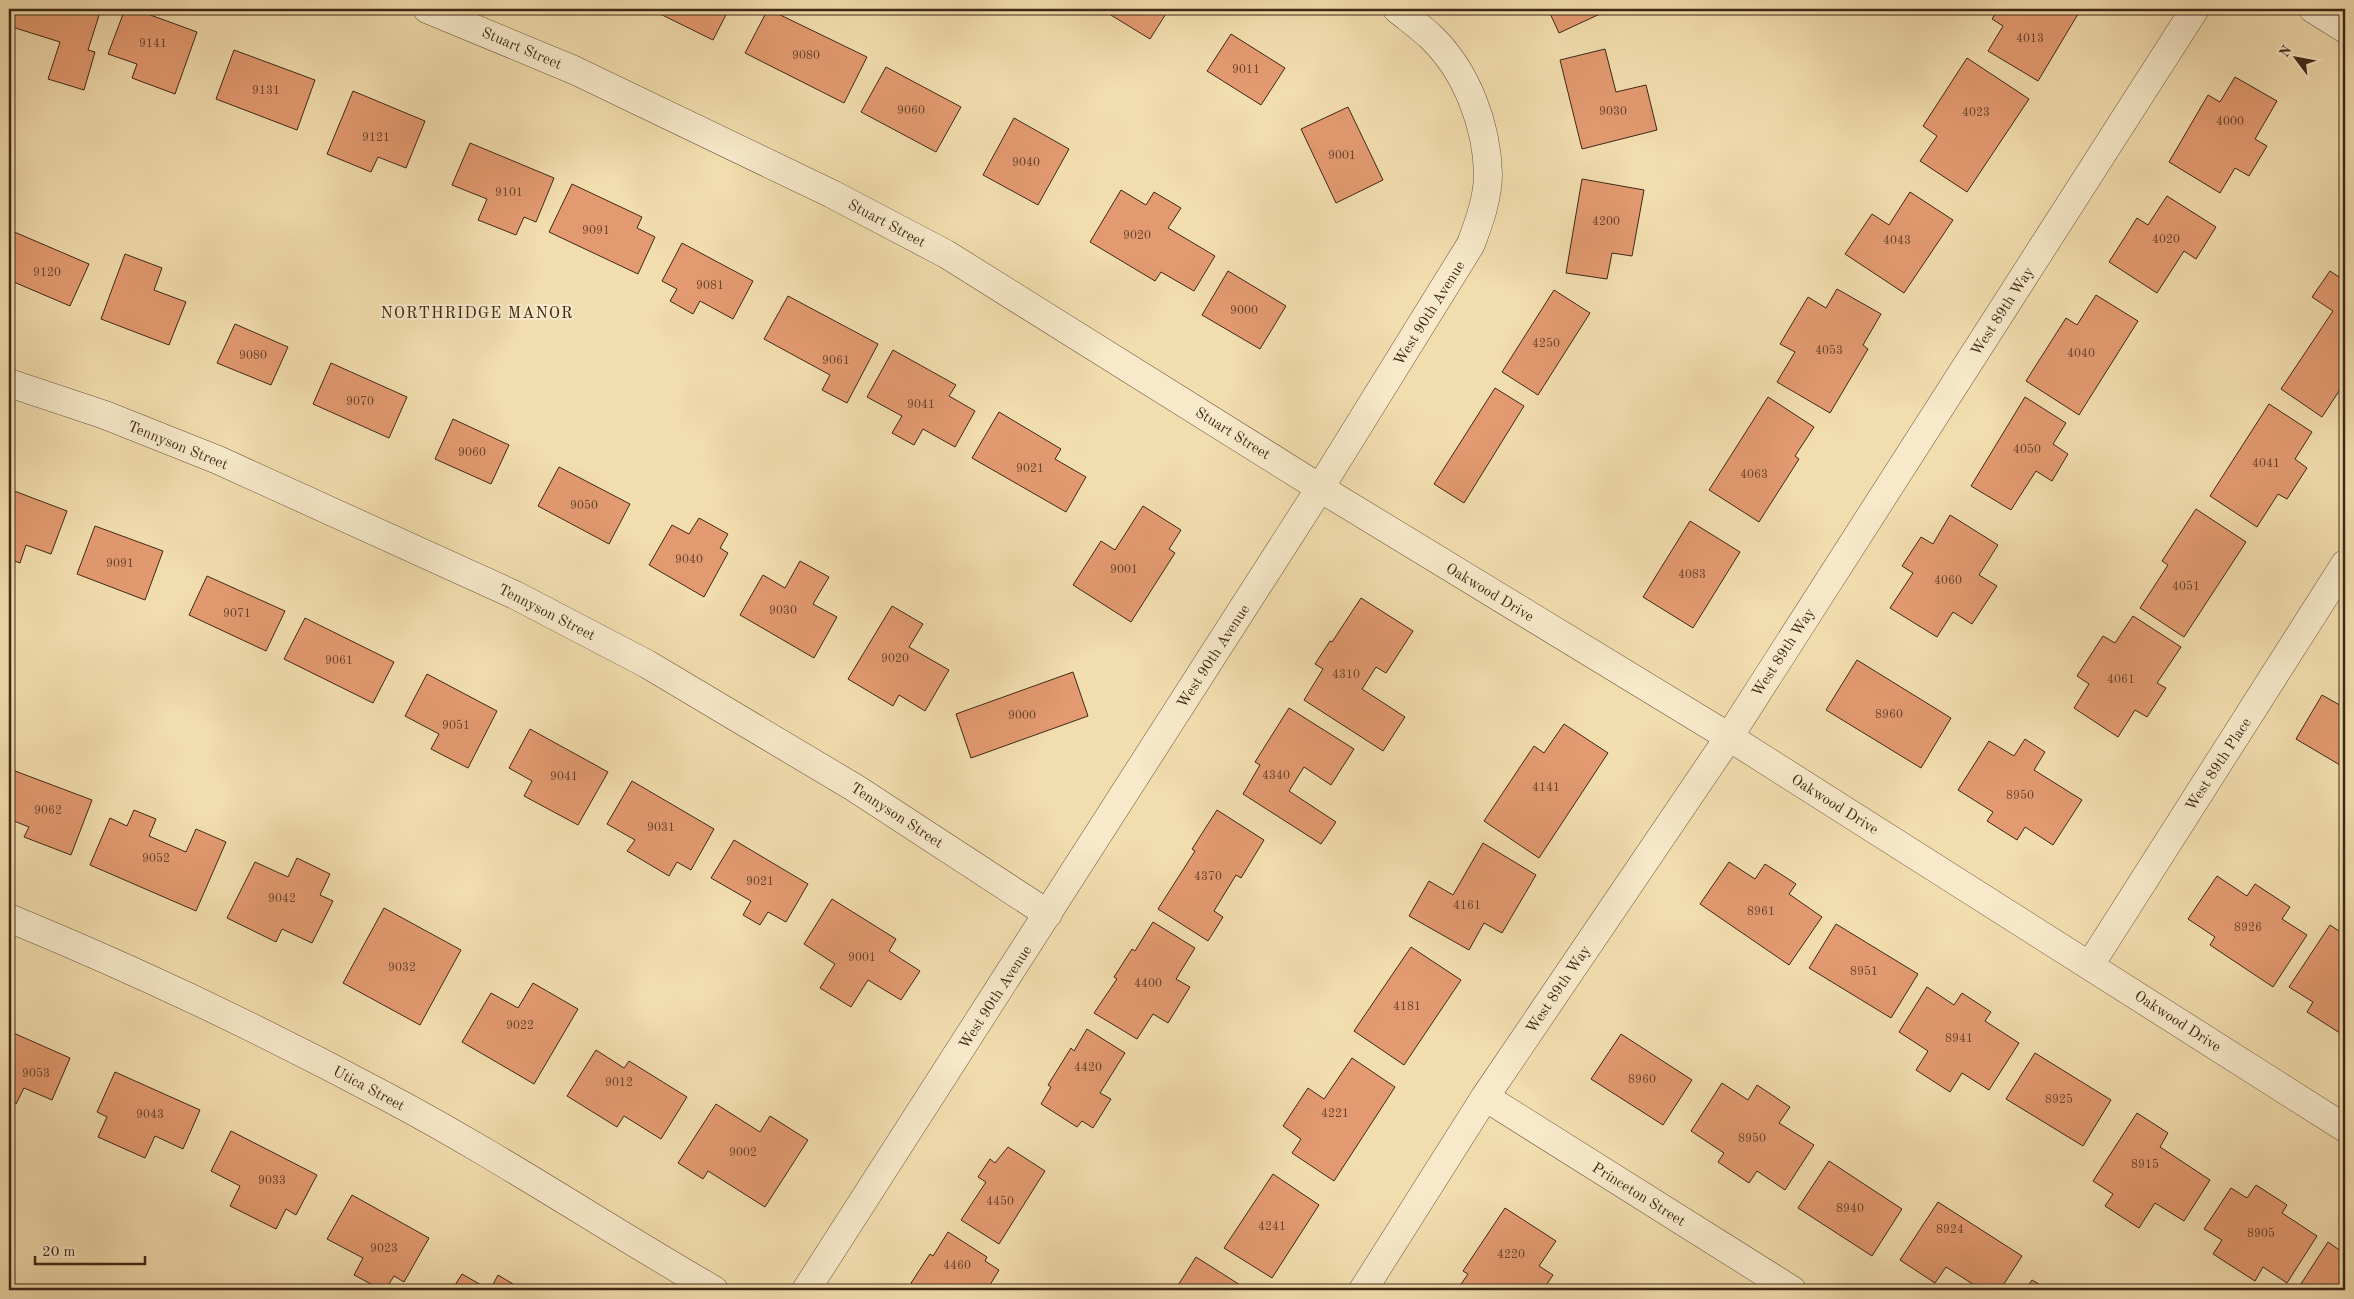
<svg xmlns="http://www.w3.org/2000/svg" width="2354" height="1299" font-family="'Old Standard TT',serif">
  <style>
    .building { fill: #e39a70; stroke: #3f2815 }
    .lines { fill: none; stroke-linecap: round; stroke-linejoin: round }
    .minor-casing { stroke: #6c553b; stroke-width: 29 }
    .minor { stroke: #f7e9ca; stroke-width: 28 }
    .labels { text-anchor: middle; stroke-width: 4.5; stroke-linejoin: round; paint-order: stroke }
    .number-label { font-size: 12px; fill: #68442c }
    .street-label { font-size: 15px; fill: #3f2815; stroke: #f7e9ca }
    .neighbourhood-label { font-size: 16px; letter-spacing: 1px; fill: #3f2815; stroke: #f7e9ca }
  </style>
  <rect width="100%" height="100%" fill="#f2ddae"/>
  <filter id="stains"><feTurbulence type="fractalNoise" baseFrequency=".004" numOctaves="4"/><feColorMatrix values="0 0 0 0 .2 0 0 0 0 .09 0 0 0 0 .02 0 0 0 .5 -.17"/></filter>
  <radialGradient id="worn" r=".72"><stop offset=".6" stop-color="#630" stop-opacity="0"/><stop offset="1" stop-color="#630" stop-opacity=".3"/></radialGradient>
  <!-- building -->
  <g class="building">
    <path d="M9,9H101L88,50L95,52L84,90L48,79L60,42L9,26Z"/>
    <path d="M125,9H134L197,32L175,94L132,78L137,64L108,54Z"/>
    <path d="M650,9H729L713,40Z"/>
    <path d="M768,9L867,57L844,103L745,53Z"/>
    <path d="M1101,9H1169L1150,39Z"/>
    <path d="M1548,9H1601L1602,13L1559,33Z"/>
    <path d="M1998,9H2081L2038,81L1988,51L2003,26L1992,19Z"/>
    <path d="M1231,34L1285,68L1261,105L1207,71Z"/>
    <path d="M1605,49L1616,92L1646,85L1657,130L1582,149L1560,60Z"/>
    <path d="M234,50L315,80L297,130L216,99Z"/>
    <path d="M1967,58L2029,99L1967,192L1920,161L1937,136L1923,126Z"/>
    <path d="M886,67L961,107L936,152L861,112Z"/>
    <path d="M2235,77L2277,101L2255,139L2267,146L2249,176L2235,168L2220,193L2169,162L2208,95L2220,102Z"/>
    <path d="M353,91L425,121L406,168L378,157L371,172L327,154Z"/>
    <path d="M1348,107L1383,180L1336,203L1301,129Z"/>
    <path d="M1014,118L1069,149L1038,205L983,175Z"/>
    <path d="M470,143L554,178L536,222L524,217L516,235L478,220L487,199L452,185Z"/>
    <path d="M1582,179L1644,190L1632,256L1612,253L1607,279L1566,273Z"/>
    <path d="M572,184L642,217L637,228L655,237L638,274L549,232Z"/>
    <path d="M1121,190L1146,205L1154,192L1181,208L1168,228L1215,256L1194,291L1161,272L1155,281L1090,242Z"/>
    <path d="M1910,192L1953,220L1904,293L1845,254L1872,214L1889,225Z"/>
    <path d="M2167,196L2216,227L2196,259L2184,251L2157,293L2109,262L2137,218L2148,225Z"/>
    <path d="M12,231L89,264L70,306L9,280V238Z"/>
    <path d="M682,243L753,281L733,319L700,301L693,314L670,301L677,289L662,281Z"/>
    <path d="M125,254L162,268L154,290L186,302L169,345L101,319Z"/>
    <path d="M1228,271L1286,306L1260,349L1202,315Z"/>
    <path d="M2330,271L2345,281V382L2322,417L2281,389L2333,311L2312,297Z"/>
    <path d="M1837,289L1881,314L1863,345L1868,349L1830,413L1777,382L1795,352L1780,344L1808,297L1826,308Z"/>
    <path d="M1554,290L1590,313L1538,395L1502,372Z"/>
    <path d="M2096,295L2138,321L2079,415L2026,381L2066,318L2077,325Z"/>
    <path d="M788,296L878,344L847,403L822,390L830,375L764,339Z"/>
    <path d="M235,324L288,347L271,385L217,363Z"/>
    <path d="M893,350L956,385L949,396L975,411L955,447L923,429L914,445L892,433L902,416L867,397Z"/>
    <path d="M331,363L407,397L389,438L313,404Z"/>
    <path d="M1495,388L1524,406L1464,503L1434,484Z"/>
    <path d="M1768,397L1814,427L1795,456L1799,459L1759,522L1709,490Z"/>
    <path d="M2025,397L2066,423L2053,444L2068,454L2052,481L2036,471L2011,510L1971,486Z"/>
    <path d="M2269,404L2312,432L2295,459L2307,468L2287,499L2278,494L2257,527L2210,496Z"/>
    <path d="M999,412L1061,449L1055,459L1086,477L1066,512L972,458Z"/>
    <path d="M453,419L509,445L491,484L435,459Z"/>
    <path d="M559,467L630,504L609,544L538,506Z"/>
    <path d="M9,489L67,511L51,554L26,545L20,563L9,559Z"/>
    <path d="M1143,506L1181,530L1169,549L1175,553L1131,622L1073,585L1101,541L1115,550Z"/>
    <path d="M2196,509L2246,542L2184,637L2140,608L2168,565L2162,561Z"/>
    <path d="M1950,515L1998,545L1979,575L1997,586L1972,624L1953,612L1937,637L1890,608L1913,573L1902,566L1921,537L1933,544Z"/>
    <path d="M699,518L728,534L720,548L728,553L704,597L649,565L672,525L689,534Z"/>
    <path d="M1690,521L1740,552L1693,628L1643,597Z"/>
    <path d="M95,526L163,551L145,600L77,574Z"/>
    <path d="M800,561L829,577L813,604L837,617L814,658L740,615L763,575L785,588Z"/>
    <path d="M207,576L285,611L266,651L189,615Z"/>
    <path d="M1361,598L1413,631L1386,673L1376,667L1362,689L1405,717L1383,751L1304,700L1323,669L1315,664L1330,641L1332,642Z"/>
    <path d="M892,606L923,624L909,647L949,670L925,711L899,695L893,706L848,679Z"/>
    <path d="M2133,616L2181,647L2157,683L2166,688L2147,717L2135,710L2118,737L2074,708L2089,684L2077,676L2103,636L2115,643Z"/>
    <path d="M305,618L394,662L373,703L284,659Z"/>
    <path d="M1857,660L1951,718L1921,768L1826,710Z"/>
    <path d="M1073,672L1088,716L971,758L956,714Z"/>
    <path d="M427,674L497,711L468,768L431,749L439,734L405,716Z"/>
    <path d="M2322,695L2345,708V768L2296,739Z"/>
    <path d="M1289,708L1354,749L1331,785L1304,767L1289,791L1336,822L1321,844L1243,794L1260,765L1255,762Z"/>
    <path d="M1564,724L1608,753L1539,858L1484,821L1534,746L1544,753Z"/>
    <path d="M530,729L608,772L578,825L524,796L532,781L509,768Z"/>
    <path d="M2025,739L2045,752L2034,770L2082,800L2053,845L2025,827L2017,840L1987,821L1993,812L1958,790L1989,741L2014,756Z"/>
    <path d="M15,771L92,800L71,855L24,837L29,827L9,819V788Z"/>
    <path d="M632,781L714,829L691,870L677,862L669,876L627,851L635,840L607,824Z"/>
    <path d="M134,810L156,819L149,836L186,852L196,829L226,842L196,911L90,865L110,818L127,826Z"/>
    <path d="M1217,810L1264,840L1241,878L1236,875L1214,911L1223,917L1208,941L1158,909L1195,851L1192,849Z"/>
    <path d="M734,840L808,884L786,922L768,912L760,925L743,915L751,901L711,878Z"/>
    <path d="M1483,843L1536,875L1502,933L1484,923L1469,950L1409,916L1429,881L1453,895Z"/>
    <path d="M297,858L330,874L320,895L333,901L312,943L282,929L276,942L227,918L255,862L288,877Z"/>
    <path d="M1729,862L1755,879L1765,864L1796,884L1789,894L1822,917L1789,965L1700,904Z"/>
    <path d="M2217,876L2247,896L2255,884L2290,907L2282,919L2307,935L2273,987L2210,945L2215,937L2188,919Z"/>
    <path d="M832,899L896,939L889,951L920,971L901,1000L868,980L851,1007L820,988L835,964L804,944Z"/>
    <path d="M384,908L461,950L420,1025L343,983Z"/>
    <path d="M1153,922L1195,948L1176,979L1190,987L1168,1023L1153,1014L1137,1039L1094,1013L1117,979L1114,977L1132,949L1135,951Z"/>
    <path d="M1836,924L1918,974L1891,1018L1809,968Z"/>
    <path d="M2330,925L2345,935V1026L2340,1033L2307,1012L2313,1002L2289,987Z"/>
    <path d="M1411,947L1461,980L1404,1065L1354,1031Z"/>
    <path d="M533,983L578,1009L534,1084L462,1042L491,993L518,1008Z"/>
    <path d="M1927,987L1954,1005L1962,993L1991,1012L1985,1021L2019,1043L1989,1090L1962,1073L1950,1092L1916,1070L1928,1051L1899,1032Z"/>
    <path d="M1087,1029L1125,1053L1100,1093L1111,1099L1093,1128L1082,1121L1077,1127L1041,1104L1051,1087L1048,1085L1071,1048L1074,1051Z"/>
    <path d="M9,1031L70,1058L52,1100L24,1088L16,1104L9,1101Z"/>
    <path d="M1621,1034L1692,1080L1663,1125L1591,1079Z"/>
    <path d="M596,1050L624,1068L629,1061L687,1097L661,1139L624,1116L617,1127L567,1096Z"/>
    <path d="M2035,1053L2111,1100L2083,1146L2006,1099Z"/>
    <path d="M1352,1058L1395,1087L1334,1181L1292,1153L1301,1139L1283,1126L1308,1088L1324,1099Z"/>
    <path d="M115,1072L200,1110L183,1149L155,1136L145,1158L98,1137L107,1117L97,1112Z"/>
    <path d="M1722,1083L1748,1100L1757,1085L1790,1107L1779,1123L1814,1145L1785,1190L1757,1171L1749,1183L1718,1162L1724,1153L1691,1131Z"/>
    <path d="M716,1104L760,1132L770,1116L808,1140L765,1207L708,1171L703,1179L678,1163Z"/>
    <path d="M2137,1113L2168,1133L2160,1147L2210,1180L2184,1221L2155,1203L2139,1228L2105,1206L2113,1194L2093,1181Z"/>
    <path d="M231,1131L317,1175L296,1215L286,1209L276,1229L230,1206L240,1186L211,1171Z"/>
    <path d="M1008,1147L1045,1171L999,1244L961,1220L986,1182L978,1177L990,1159L995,1163Z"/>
    <path d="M1829,1161L1902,1209L1872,1256L1798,1208Z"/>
    <path d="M1273,1174L1319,1205L1272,1278L1224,1248Z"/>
    <path d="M2256,1185L2287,1205L2282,1213L2317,1236L2287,1283L2263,1267L2255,1281L2213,1254L2222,1240L2204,1229L2231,1188L2247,1198Z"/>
    <path d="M352,1195L429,1238L404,1282L394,1276L385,1290H382L354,1275L363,1258L327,1239Z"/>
    <path d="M1938,1202L2022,1256L2000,1290H1982L1946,1267L1935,1283L1900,1260Z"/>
    <path d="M1505,1208L1556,1241L1539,1266L1553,1275L1543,1290H1457L1468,1274L1463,1271Z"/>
    <path d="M948,1232L987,1257L985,1261L999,1270L987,1290H910L913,1285L911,1283L930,1254L933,1256Z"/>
    <path d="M2328,1242L2345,1254V1290H2297Z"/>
    <path d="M1196,1257L1248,1290H1175Z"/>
    <path d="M462,1274L490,1290L498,1275L523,1290H452Z"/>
    <path d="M2032,1280L2049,1290H2025Z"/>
  </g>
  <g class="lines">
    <!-- minor casing -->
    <g class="minor-casing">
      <g id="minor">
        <path d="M427,9L574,70L832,194L946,254L1320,488L1729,737L2345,1128"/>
        <path d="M2313,9L2345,29"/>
        <path d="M9,383L105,415L218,460L515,595L647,664L855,788L1048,914"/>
        <path d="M9,918C138,971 266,1032 389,1098C500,1157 605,1227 714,1290"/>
        <path d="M2090,965L2345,564"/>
        <path d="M1485,1097L1792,1290"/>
        <path d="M806,1290L1320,488L1471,244C1479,222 1488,198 1488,174C1487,126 1467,72 1432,38C1422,28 1409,19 1397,9"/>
        <path d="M1363,1290L1485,1097L1729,737L2195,9"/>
      </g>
    </g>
    <!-- minor -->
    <use href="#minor" class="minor"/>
  </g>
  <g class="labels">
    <!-- number labels -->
    <g class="number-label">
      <text x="2030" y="42">4013</text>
      <text x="153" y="47">9141</text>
      <text x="806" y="59">9080</text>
      <text x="1246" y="73">9011</text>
      <text x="266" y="94">9131</text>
      <text x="911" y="114">9060</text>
      <text x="1613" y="115">9030</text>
      <text x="1976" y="116">4023</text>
      <text x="2230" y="125">4000</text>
      <text x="376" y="141">9121</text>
      <text x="1342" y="159">9001</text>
      <text x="1026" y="166">9040</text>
      <text x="509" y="196">9101</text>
      <text x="1606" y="225">4200</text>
      <text x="596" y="234">9091</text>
      <text x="1137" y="239">9020</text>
      <text x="2166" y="243">4020</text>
      <text x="1897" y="244">4043</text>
      <text x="47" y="276">9120</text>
      <text x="710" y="289">9081</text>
      <text x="1244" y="314">9000</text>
      <text x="1546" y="347">4250</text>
      <text x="1829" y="354">4053</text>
      <text x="2081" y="357">4040</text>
      <text x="253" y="359">9080</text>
      <text x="836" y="364">9061</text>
      <text x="360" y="405">9070</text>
      <text x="921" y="408">9041</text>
      <text x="2027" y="453">4050</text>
      <text x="472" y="456">9060</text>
      <text x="2266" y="467">4041</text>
      <text x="1030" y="472">9021</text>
      <text x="1754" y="478">4063</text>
      <text x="584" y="509">9050</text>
      <text x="689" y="563">9040</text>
      <text x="120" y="567">9091</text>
      <text x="1124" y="573">9001</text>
      <text x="1692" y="578">4083</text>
      <text x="1948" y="584">4060</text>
      <text x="2186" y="590">4051</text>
      <text x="783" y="614">9030</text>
      <text x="237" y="617">9071</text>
      <text x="895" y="662">9020</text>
      <text x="339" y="664">9061</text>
      <text x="1346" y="678">4310</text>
      <text x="2121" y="683">4061</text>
      <text x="1889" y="718">8960</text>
      <text x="1022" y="719">9000</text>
      <text x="456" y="729">9051</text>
      <text x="1276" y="779">4340</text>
      <text x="564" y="780">9041</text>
      <text x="1546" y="791">4141</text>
      <text x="2020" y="799">8950</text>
      <text x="48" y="814">9062</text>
      <text x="661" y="831">9031</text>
      <text x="156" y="862">9052</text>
      <text x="1208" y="880">4370</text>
      <text x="760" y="885">9021</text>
      <text x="282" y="902">9042</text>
      <text x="1467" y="909">4161</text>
      <text x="1761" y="915">8961</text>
      <text x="2248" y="931">8926</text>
      <text x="862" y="961">9001</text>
      <text x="402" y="971">9032</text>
      <text x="1864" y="975">8951</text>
      <text x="1148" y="987">4400</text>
      <text x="1407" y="1010">4181</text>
      <text x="520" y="1029">9022</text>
      <text x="1959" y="1042">8941</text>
      <text x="1088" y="1071">4420</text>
      <text x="36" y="1077">9053</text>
      <text x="1642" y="1083">8960</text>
      <text x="619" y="1086">9012</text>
      <text x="2059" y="1103">8925</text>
      <text x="1335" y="1117">4221</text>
      <text x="150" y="1118">9043</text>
      <text x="1752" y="1142">8950</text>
      <text x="743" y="1156">9002</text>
      <text x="2145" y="1168">8915</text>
      <text x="272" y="1184">9033</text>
      <text x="1000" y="1205">4450</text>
      <text x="1850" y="1212">8940</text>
      <text x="1272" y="1230">4241</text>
      <text x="1950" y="1233">8924</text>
      <text x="2261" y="1237">8905</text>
      <text x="384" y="1252">9023</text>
      <text x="1511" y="1258">4220</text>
      <text x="957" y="1269">4460</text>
    </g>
    <!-- street labels -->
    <g class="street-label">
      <text transform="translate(522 48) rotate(23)" y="5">Stuart Street</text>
      <text transform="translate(887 223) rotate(28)" y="5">Stuart Street</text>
      <text transform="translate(2002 311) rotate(-57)" y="5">West 89th Way</text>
      <text transform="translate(1429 313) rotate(-58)" y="5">West 90th Avenue</text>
      <text transform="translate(1233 433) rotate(32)" y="5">Stuart Street</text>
      <text transform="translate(178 445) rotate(22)" y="5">Tennyson Street</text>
      <text transform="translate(1490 592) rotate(31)" y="5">Oakwood Drive</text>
      <text transform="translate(547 612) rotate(27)" y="5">Tennyson Street</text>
      <text transform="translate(1783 652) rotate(-57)" y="5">West 89th Way</text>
      <text transform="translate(1213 656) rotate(-57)" y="5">West 90th Avenue</text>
      <text transform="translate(2218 764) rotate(-57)" y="5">West 89th Place</text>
      <text transform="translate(1835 804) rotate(32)" y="5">Oakwood Drive</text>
      <text transform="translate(897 815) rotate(33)" y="5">Tennyson Street</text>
      <text transform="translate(1558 989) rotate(-56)" y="5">West 89th Way</text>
      <text transform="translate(995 997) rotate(-57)" y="5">West 90th Avenue</text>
      <text transform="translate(2178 1021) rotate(33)" y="5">Oakwood Drive</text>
      <text transform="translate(369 1088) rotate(28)" y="5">Utica Street</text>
      <text transform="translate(1639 1194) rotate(32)" y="5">Princeton Street</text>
    </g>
    <!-- neighbourhood labels -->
    <g class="neighbourhood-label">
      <text x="477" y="318">NORTHRIDGE MANOR</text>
    </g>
  </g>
  <!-- margin -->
  <rect width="2354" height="1299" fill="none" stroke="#f2ddae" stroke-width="30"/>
  <rect x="10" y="10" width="2334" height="1279" fill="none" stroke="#3f2815" stroke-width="2.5"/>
  <rect x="15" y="15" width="2324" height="1269" fill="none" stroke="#3f2815"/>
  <!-- north arrow -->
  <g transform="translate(2296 58) rotate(302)" stroke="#f7e9ca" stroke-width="4" paint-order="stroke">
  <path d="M0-4L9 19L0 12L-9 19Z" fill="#3f2815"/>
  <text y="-8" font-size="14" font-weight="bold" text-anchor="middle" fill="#3f2815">N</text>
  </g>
  <!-- scale -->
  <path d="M35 1256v8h110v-8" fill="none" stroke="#3f2815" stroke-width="2.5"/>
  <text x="42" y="1256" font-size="15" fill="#3f2815" stroke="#f7e9ca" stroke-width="4" paint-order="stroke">20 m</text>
  <rect width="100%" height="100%" filter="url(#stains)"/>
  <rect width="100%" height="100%" fill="url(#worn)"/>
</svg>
